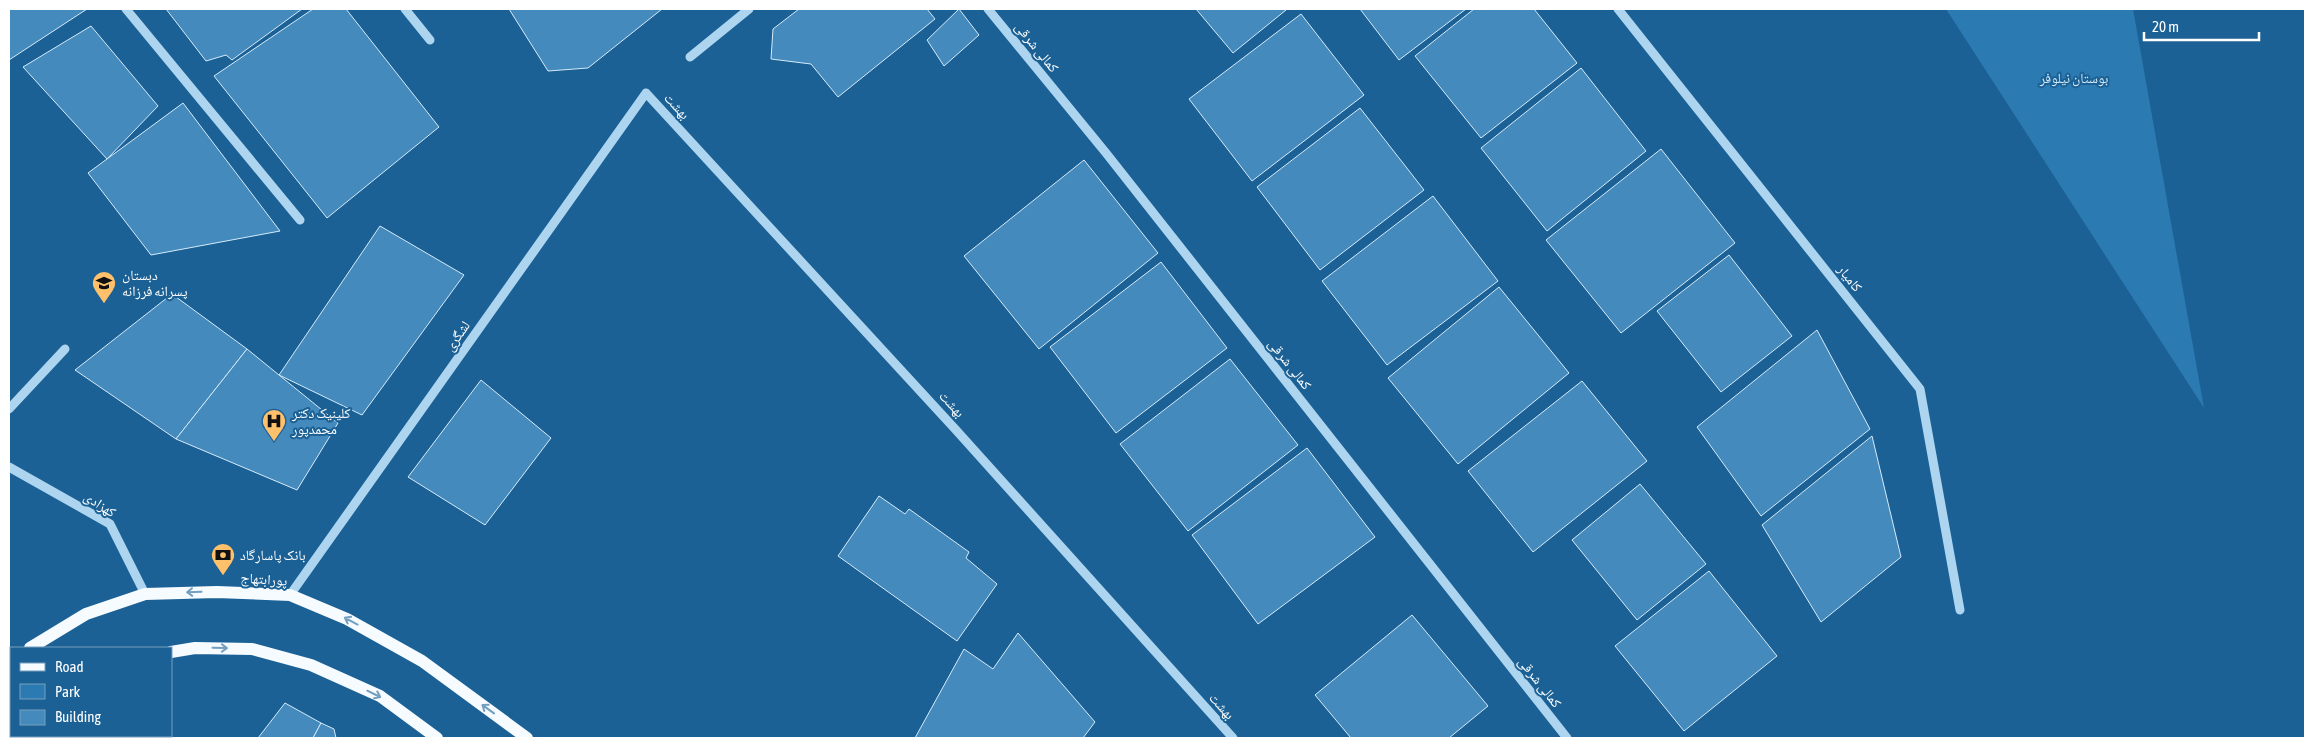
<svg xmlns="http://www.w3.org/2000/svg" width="2314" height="747" font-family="'Asap Condensed','Noto Naskh Arabic',sans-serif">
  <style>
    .green { fill: #2b7ab1 }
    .building { fill: #448abc; stroke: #d5ebfb }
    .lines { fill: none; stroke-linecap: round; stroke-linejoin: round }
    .minor { stroke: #aed5f0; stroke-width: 9 }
    .major { stroke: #f6fbff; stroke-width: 12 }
    .oneway { stroke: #739fbf }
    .labels { text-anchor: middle; stroke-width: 4; stroke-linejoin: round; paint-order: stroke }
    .street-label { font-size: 14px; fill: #fff; stroke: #1b6195 }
    .park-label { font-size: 14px; fill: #d5ebfb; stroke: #1b6195 }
    .poi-label { font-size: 14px; fill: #fff; stroke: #1b6195; text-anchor: start }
  </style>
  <rect width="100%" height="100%" fill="#1b6195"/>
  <!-- green -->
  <path class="green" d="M1946,9H2133L2204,408Z"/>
  <!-- building -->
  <g class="building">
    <path d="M9,9H87L9,60Z"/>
    <path d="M166,9H302L232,60L226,55L206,61Z"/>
    <path d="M313,9H346L439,127L327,218L214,76Z"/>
    <path d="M509,9H662L588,68L548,71Z"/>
    <path d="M799,9H927L935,19L838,97L811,64L771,59L773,29Z"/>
    <path d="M959,9L979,35L944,66L927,40Z"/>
    <path d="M1196,9H1285L1286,10L1233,53Z"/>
    <path d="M1360,9H1466L1399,60Z"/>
    <path d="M1474,9H1534L1577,63L1481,138L1415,56Z"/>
    <path d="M1301,14L1364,95L1252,181L1189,99Z"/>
    <path d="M91,26L158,106L107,159L23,67Z"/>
    <path d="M1581,68L1646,151L1547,231L1481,148Z"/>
    <path d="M183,103L280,231L151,255L88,173Z"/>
    <path d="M1360,108L1424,190L1320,270L1257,187Z"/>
    <path d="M1661,149L1735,243L1621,333L1546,240Z"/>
    <path d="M1084,160L1158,253L1039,349L964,256Z"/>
    <path d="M1433,196L1498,281L1387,365L1322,281Z"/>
    <path d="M380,226L464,275L362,415L279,375Z"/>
    <path d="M1729,255L1792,336L1721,392L1657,311Z"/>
    <path d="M1161,262L1227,348L1116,433L1050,347Z"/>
    <path d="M1499,287L1569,373L1458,464L1388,378Z"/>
    <path d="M172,294L247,349L176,439L75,370Z"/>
    <path d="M1817,330L1870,429L1761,516L1697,427Z"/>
    <path d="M247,349L338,423L297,490L176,439Z"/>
    <path d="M1230,359L1298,445L1188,531L1120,444Z"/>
    <path d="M481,380L551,438L485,525L408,477Z"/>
    <path d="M1582,381L1647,461L1533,552L1468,471Z"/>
    <path d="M1872,436L1901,557L1821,622L1762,525Z"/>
    <path d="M1307,448L1375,537L1258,624L1192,535Z"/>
    <path d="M1640,484L1706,564L1637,620L1572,540Z"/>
    <path d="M879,496L905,514L909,509L969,552L966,558L997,584L957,641L838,556Z"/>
    <path d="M1709,571L1777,656L1684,731L1615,646Z"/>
    <path d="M1412,615L1488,706L1449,738H1351L1315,695Z"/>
    <path d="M1018,633L1095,722L1083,738H915L964,649L993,669Z"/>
    <path d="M285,703L321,723L313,738H258Z"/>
    <path d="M321,723L334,729L336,738H313Z"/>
  </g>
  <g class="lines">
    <!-- minor -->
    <g class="minor">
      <path d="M126,9L300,220"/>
      <path d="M405,9L430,40"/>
      <path d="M988,9L1106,153L1567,738"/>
      <path d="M1618,9L1920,389L1960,610"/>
      <path d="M690,57L749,9"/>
      <path d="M9,409L65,349"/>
      <path d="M9,467L110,524L145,594"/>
      <path d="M290,595L646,93L956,430L1233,738"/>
    </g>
    <!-- major -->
    <g class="major">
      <path d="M30,648L86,614L145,594L217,592L290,595L347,619L422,661L527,738"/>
      <path d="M171,652L195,648L252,649L311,665L380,696L437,738"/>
      <path d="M9,661L11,660"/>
      <path d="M9,733L11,731"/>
    </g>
  </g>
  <!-- one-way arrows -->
  <defs><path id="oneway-shaft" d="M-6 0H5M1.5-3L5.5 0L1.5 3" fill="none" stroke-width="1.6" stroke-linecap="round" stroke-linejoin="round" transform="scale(1.25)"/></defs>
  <g class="oneway">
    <use href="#oneway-shaft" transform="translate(194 592) rotate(178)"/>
    <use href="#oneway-shaft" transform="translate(351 621) rotate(-152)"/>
    <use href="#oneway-shaft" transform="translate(220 648) rotate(1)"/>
    <use href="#oneway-shaft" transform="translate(374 694) rotate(26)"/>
    <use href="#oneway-shaft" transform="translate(488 709) rotate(-144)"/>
  </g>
  <!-- icons -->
  <defs>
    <g id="school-pin" transform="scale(1.25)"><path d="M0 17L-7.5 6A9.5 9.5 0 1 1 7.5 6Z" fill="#ffc06c" stroke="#1b6195"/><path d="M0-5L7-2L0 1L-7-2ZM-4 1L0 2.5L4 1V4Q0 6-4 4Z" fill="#111"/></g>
    <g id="hospital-pin" transform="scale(1.25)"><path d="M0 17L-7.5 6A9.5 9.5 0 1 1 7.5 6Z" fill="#ffc06c" stroke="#1b6195"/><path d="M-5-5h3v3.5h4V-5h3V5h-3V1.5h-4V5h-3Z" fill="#111"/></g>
    <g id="bank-pin" transform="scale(1.25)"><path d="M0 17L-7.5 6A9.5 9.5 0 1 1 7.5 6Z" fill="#ffc06c" stroke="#1b6195"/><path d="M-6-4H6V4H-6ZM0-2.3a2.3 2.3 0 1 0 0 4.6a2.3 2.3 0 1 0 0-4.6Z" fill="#111"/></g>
  </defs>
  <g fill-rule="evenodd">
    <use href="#school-pin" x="104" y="283"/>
    <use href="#hospital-pin" x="274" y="421"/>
    <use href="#bank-pin" x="223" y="555"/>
  </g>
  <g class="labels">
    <!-- street labels -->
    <g class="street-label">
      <text transform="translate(1037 47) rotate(51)" y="5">کمالی شرقی</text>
      <text transform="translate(677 106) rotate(47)" y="5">بهشت</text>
      <text transform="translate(1850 278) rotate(52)" y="5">کامیار</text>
      <text transform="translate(457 336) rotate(-55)" y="5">لشگری</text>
      <text transform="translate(1290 364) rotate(52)" y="5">کمالی شرقی</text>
      <text transform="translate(952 404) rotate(47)" y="5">بهشت</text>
      <text transform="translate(100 504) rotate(33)" y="5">کهزادی</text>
      <text transform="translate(264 579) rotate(4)" y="5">پورابتهاج</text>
      <text transform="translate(1540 682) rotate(52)" y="5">کمالی شرقی</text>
      <text transform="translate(1222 706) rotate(48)" y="5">بهشت</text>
    </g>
    <!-- park labels -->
    <g class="park-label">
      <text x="2074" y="83">بوستان نیلوفر</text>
    </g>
    <!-- poi labels -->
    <g class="poi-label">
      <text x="122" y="280">دبستان<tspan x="122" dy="16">پسرانه فرزانه</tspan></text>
      <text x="292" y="418">کلینیک دکتر<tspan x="292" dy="16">محمدپور</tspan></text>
      <text x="240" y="560">بانک پاسارگاد</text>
    </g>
  </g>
  <!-- border -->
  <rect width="2314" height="747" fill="none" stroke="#ffffff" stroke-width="20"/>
  <!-- legend -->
  <rect x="10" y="647" width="162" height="90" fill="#1b6195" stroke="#76a0bf"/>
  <rect x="20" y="663" width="25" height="8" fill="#f6fbff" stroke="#76a0bf"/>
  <text x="55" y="672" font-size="15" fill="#ffffff">Road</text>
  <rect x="20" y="684" width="25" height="15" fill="#2b7ab1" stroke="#76a0bf"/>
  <text x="55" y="697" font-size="15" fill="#ffffff">Park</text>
  <rect x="20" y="710" width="25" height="15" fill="#448abc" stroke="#76a0bf"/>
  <text x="55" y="722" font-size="15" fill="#ffffff">Building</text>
  <!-- scale -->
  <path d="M2144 32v8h115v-8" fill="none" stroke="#ffffff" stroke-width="2.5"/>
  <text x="2152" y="32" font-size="15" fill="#ffffff" stroke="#1b6195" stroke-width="4" paint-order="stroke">20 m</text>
</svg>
